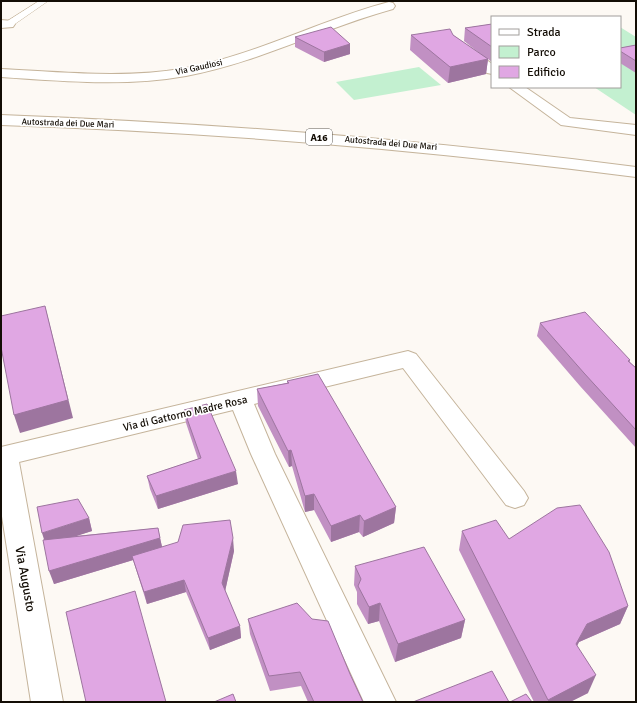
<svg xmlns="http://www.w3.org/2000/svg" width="637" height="703" font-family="Signika,sans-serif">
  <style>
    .green { fill: #c3f0d0 }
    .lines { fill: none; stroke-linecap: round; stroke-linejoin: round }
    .service-casing { stroke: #c5b49b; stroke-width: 1 }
    .minor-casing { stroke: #c5b49b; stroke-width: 2 }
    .motorway-casing { stroke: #c5b49b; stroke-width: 2 }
    .service { fill: #fff; fill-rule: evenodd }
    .minor { fill: #fff; fill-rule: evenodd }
    .motorway { fill: #fff; fill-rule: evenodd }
    .wall { fill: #c190c3 }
    .shaded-wall { fill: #9d759f }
    .building { fill: #e0a7e3; stroke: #9d759f }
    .labels { text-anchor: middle; stroke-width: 3.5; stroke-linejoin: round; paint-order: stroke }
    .far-street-label { font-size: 9px; fill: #130d05; stroke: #fff }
    .shield { fill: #fff; stroke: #5a5650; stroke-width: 1 }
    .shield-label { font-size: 10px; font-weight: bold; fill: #130d05 }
    .street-label { font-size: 11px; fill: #130d05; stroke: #fff }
    .near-street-label { font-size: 13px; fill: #130d05; stroke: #fff }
  </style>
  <rect width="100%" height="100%" fill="#fdf9f4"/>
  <!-- green -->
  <g class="green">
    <path d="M620,27L636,37V115L594,87H620Z"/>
    <path d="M419,67L441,85L354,100L336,82Z"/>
  </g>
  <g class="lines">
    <!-- service casing -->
    <g class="service-casing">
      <path id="service" d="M39,1H48L12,26H6V22Z"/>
    </g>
    <!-- minor casing -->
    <g class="minor-casing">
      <g id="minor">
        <path d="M389,2L393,3L395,6L393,9C323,28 257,63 186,76C125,87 62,81 1,77V69C62,72 126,79 186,68C256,55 320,20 389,2Z"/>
        <path d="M1,20L13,21L15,24L13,27L1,28Z"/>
        <path d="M463,45L468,46L492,64V74L487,73L458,52L456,49L458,46Z"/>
        <path d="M509,87H525L570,118L636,125V135L561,125Z"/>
        <path d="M408,351L416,354L524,491L528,498L524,505L515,508L506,505L403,368L254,404L275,454L396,702H364L251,454L233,410L19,462L63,702H31L1,510V447Z"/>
      </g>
    </g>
    <!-- motorway casing -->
    <g class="motorway-casing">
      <path id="motorway" d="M1,115C214,123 425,140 636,167V177C425,150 214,132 1,125Z"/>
    </g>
    <!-- service -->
    <use href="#service" class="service"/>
    <!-- minor -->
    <use href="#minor" class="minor"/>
    <!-- motorway -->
    <use href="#motorway" class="motorway"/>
  </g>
  <!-- wall -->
  <g class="wall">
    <path d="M492,24V62L488,59L486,74L448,83L410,50L411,35H453L483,56L464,41L465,28Z"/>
    <path d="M295,37L350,44V54L324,62L295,47Z"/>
    <path d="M636,45V73L620,63V48Z"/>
    <path d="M540,323L630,360V362L636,368V448L580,386L537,336Z"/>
    <path d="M287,381L396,507L394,523L363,537L359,532L331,542L314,510L305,512L292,466L289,467L258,406L257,389L287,383Z"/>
    <path d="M184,410L238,484L158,509L150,489L147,476L198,459L186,423Z"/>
    <path d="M89,518L92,531L75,536L158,528L162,547L234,551L225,591L240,626L241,638L210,650L186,592L147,604L133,560L54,584L44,540Z"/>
    <path d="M462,531L509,539L628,606L620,624L579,642L577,646L588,693L570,702H534L459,550Z"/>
    <path d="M355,566L465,620L461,638L395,662L379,621L368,624L357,604V592L354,585Z"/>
    <path d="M248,619L350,674L363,702H308L301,686L270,691L250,634Z"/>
  </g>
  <!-- shaded-wall -->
  <g class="shaded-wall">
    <path d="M350,44V54L324,62V52Z"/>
    <path d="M488,59L486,74L448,83L450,67Z"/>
    <path d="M45,306L73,418L20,433L14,415Z"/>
    <path d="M291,450L292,466L289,467L288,451Z"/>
    <path d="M236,471L238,484L158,509L156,496Z"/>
    <path d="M314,494V510L305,512V496Z"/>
    <path d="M396,507L394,523L363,537L364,521Z"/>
    <path d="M360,515L359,532L331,542V526Z"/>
    <path d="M89,518L92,531L46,546L42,533Z"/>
    <path d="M160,538L163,551L54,584L49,571Z"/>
    <path d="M233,538L234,551L224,596L222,583Z"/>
    <path d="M184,580L186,592L147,604L144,592Z"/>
    <path d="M380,603L379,621L368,624L369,607Z"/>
    <path d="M628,606L620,624L579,642L569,661L576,644L587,624Z"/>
    <path d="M465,620L461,638L395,662L398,644Z"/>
    <path d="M240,626L241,638L210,650L208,638Z"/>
    <path d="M596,675L588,693L570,702H548V700Z"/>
  </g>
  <!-- building -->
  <g class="building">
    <path d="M492,24V47L465,28Z"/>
    <path d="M331,27L350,44L324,52L295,37Z"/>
    <path d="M450,29L453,35L488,59L450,67L411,35Z"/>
    <path d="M636,45V61L620,51V48Z"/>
    <path d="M45,306L68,400L14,415L1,347V316Z"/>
    <path d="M585,312L630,360L628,361L636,368V430L584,373L540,323Z"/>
    <path d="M318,374L396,507L364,521L360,515L331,526L314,494L305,496L291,450L288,451L257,389L289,383L287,381Z"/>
    <path d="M207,404L236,471L156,496L147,476L201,458L184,410Z"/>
    <path d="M78,499L89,518L42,533L37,507Z"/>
    <path d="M580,505L609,552L628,606L587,624L576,644L596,675L548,700L462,531L496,520L509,539L557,508Z"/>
    <path d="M230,520L233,538L222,583L240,626L208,638L184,580L144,592L132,556L178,542L183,525Z"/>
    <path d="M158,528L160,538L49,571L43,540Z"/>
    <path d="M424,547L465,620L398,644L380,603L369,607L358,586L361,579L355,566Z"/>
    <path d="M135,591L166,702H86L66,612Z"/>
    <path d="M297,603L312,619L328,621L350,674L363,702H314L300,672L269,676L248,619Z"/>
    <path d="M492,671L509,702H413Z"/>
    <path d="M233,694L236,702H214Z"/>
    <path d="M526,694L532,702H510Z"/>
  </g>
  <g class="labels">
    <!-- far-street labels -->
    <g class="far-street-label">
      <text transform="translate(199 67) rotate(-12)" y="3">Via Gaudiosi</text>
      <text transform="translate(68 123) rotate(2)" y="3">Autostrada dei Due Mari</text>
      <text transform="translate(391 143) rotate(5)" y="3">Autostrada dei Due Mari</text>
    </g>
    <!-- shield labels -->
    <rect class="shield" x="306" y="129" width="26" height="16" rx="3"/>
    <g class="shield-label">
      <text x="319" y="141">A16</text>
    </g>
    <!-- street labels -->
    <g class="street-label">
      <text transform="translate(185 413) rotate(-13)" y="4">Via di Gattorno Madre Rosa</text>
    </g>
    <!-- near-street labels -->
    <g class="near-street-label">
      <text transform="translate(26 579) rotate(80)" y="5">Via Augusto</text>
    </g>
  </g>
  <!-- border -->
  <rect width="637" height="703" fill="none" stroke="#130d05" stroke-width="4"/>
  <!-- legend -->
  <rect x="491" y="16" width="130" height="72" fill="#ffffff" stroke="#a19e9b"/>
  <rect x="499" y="29" width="20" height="6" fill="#ffffff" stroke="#a19e9b"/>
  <text x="527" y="36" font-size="12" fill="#130d05">Strada</text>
  <rect x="499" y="46" width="20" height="12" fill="#c3f0d0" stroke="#a19e9b"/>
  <text x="527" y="56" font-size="12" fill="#130d05">Parco</text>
  <rect x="499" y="66" width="20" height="12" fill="#e0a7e3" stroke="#a19e9b"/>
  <text x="527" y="76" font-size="12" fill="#130d05">Edificio</text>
</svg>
